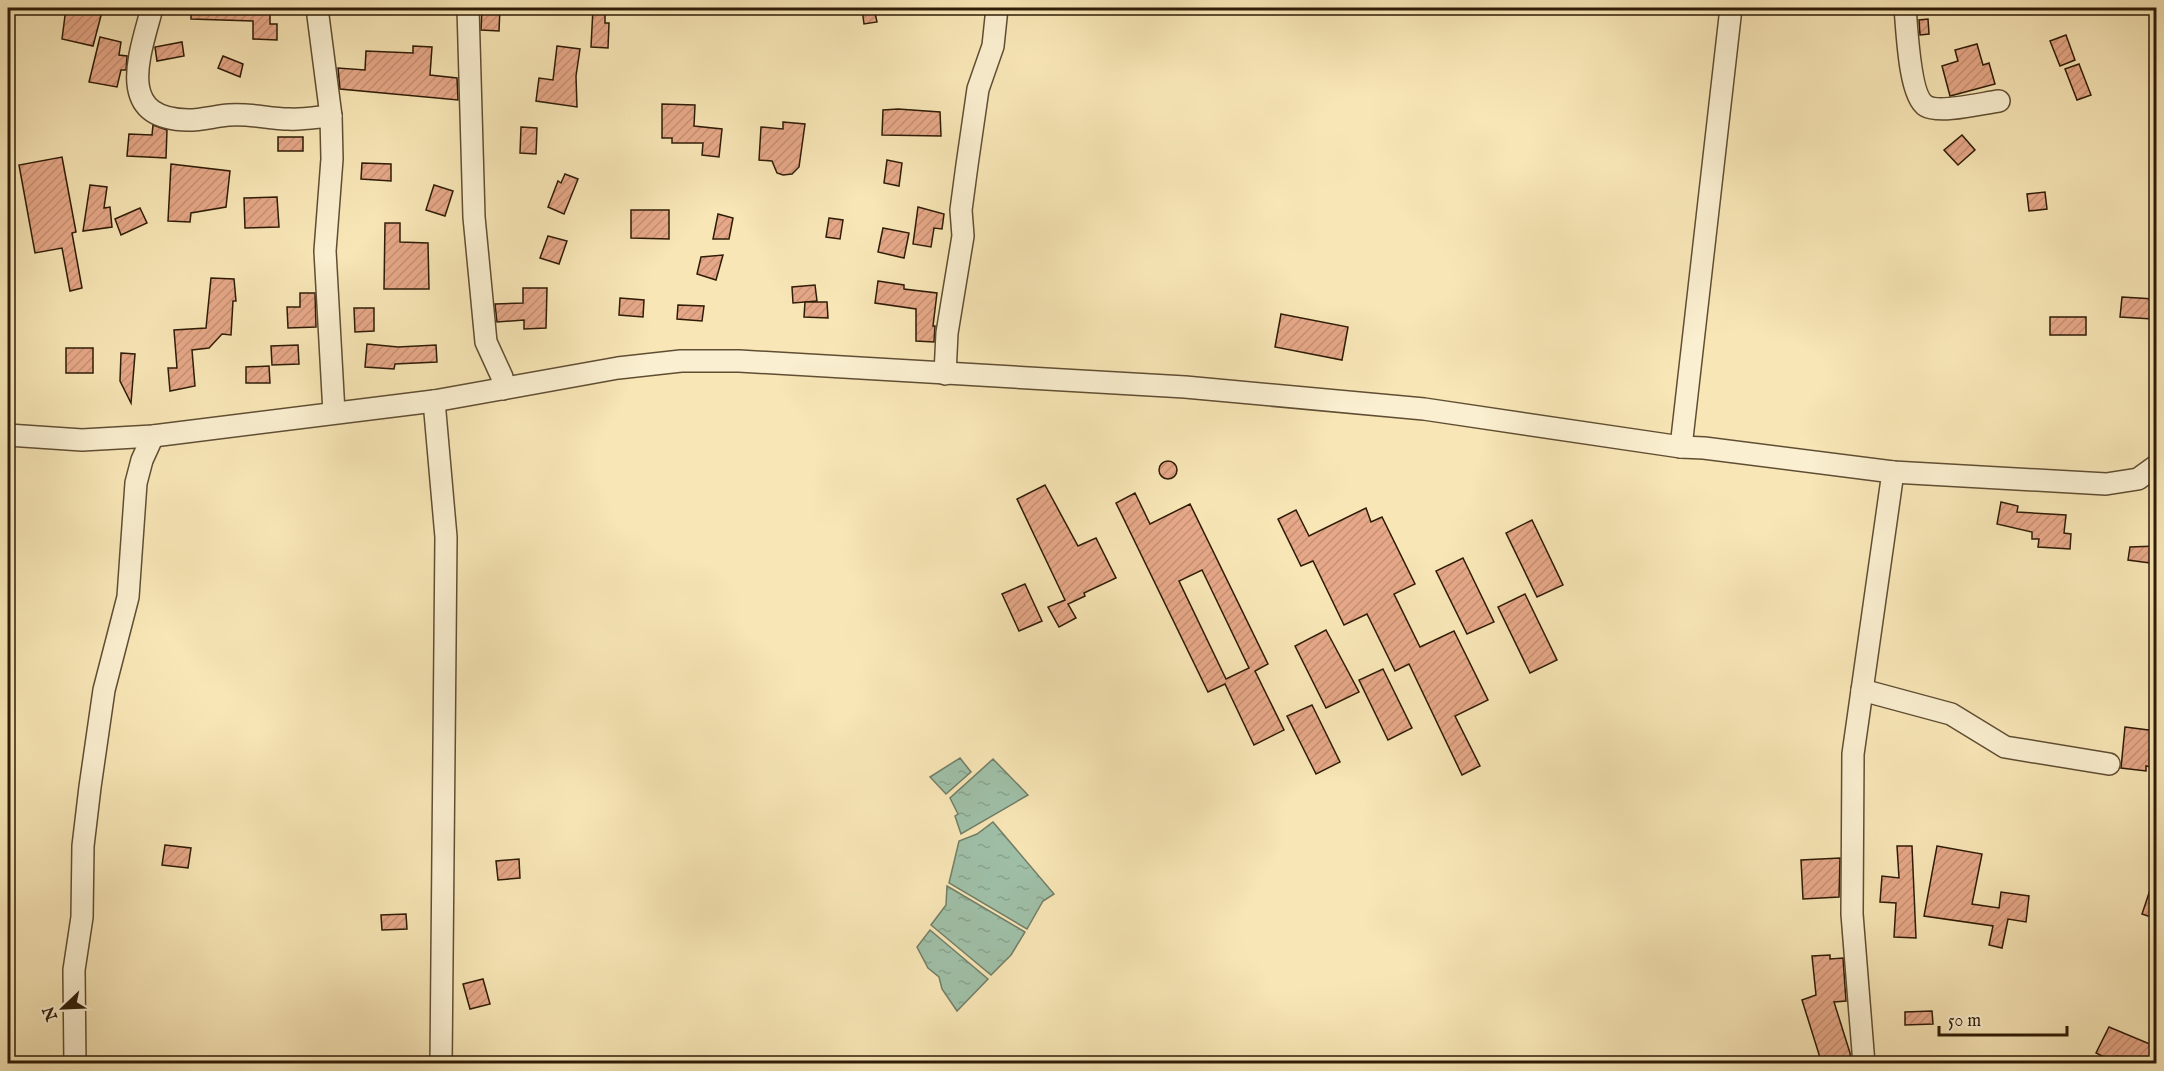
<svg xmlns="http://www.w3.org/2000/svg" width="2164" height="1071" font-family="'IM FELL English',serif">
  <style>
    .water { fill: url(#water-ripples); stroke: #727e68; stroke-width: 1.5 }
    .building { fill: url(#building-hatch); stroke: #2e1c07; stroke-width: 1.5; fill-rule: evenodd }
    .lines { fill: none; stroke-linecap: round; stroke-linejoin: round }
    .minor-casing { stroke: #604e33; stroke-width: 24 }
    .minor { stroke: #faefd0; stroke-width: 21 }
  </style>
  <defs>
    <pattern id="water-ripples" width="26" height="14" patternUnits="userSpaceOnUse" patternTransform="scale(1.5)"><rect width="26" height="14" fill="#9fc0a8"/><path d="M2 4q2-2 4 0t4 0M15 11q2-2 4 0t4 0" fill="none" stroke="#89a48f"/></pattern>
    <pattern id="building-hatch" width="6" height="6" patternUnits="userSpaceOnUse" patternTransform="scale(1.5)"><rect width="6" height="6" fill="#e6a888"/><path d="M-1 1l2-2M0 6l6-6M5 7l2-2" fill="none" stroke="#c69074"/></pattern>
  </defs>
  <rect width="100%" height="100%" fill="#f8e6b6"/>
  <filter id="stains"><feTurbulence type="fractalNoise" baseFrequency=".00333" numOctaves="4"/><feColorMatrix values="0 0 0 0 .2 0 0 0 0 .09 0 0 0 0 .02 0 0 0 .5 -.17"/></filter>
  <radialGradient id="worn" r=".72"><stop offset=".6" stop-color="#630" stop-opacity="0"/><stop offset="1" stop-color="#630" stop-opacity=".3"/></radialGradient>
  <!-- water -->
  <g class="water">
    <path d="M960,758L971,772L946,794L930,777Z"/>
    <path d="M993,759L1028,795L961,834L955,816L958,814L950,798Z"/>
    <path d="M993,822L1054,894L1043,901L1027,929L949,883L959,841L977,834Z"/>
    <path d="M947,886L1025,932L1011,955L991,975L931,925L946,905Z"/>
    <path d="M930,930L988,979L957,1011L942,989L939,977L928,968L917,947Z"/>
  </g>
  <!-- building -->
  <g class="building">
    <path d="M66,8H103L93,46L62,39Z"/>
    <path d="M191,8H270V24H277V40L253,39V21L191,19Z"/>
    <path d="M482,8H500L499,31L481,30Z"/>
    <path d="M593,8H605V23H609L608,48L591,47Z"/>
    <path d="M874,8L877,22L864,24L862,9Z"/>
    <path d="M1928,19L1929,34L1920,35L1919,20Z"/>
    <path d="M2066,35L2075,60L2060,66L2050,41Z"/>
    <path d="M100,37L121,42L119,55L127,56L126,70H121L117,87L89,82Z"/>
    <path d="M182,42L184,56L157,61L155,47Z"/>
    <path d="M1977,44L1983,65L1989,63L1995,84L1950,96L1942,66L1958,61L1955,50Z"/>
    <path d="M413,46L432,47L430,75L457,78L458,100L340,89L338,68L365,70L366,51L413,53Z"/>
    <path d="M557,46L580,49L576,76L577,107L536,101L539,78L553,80Z"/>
    <path d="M223,56L243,64L240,77L218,68Z"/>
    <path d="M2079,64L2091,95L2077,100L2065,69Z"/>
    <path d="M662,104L695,105L694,126L722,129L719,157L702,155L703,143H672V138H662Z"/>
    <path d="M898,109L940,112L941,136L882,135L883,110Z"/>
    <path d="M783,122L805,124L799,167L792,174L783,175L777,173L772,161L759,160L761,127L783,129Z"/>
    <path d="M153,125L167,130L166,158L127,156L129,134L152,135Z"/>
    <path d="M521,127L537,128L536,154L520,153Z"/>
    <path d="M1962,135L1975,150L1958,165L1944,150Z"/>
    <rect x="278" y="137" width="25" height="14"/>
    <path d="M62,157L76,232L72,233L82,288L70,291L62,248L35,253L19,165Z"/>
    <path d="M887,160L902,163L899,186L884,183Z"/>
    <path d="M362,163L391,164V181L361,179Z"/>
    <path d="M171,164L230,171L226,207L191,213L190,222L168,221Z"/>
    <path d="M565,174L578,179L564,214L548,207L558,181L561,183Z"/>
    <path d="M90,185L107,187L104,208L110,207L112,227L83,231Z"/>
    <path d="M434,185L453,191L445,216L426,210Z"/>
    <path d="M2045,192L2047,209L2029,211L2027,194Z"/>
    <path d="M277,197L279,227L245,228L244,198Z"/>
    <path d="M918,207L944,214L942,229L934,228L931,247L913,244Z"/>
    <path d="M140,208L147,223L121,235L115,219Z"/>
    <path d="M631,210H669V239L631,238Z"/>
    <path d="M718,214L733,218L729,239H713Z"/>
    <path d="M829,218L843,220L840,239L826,237Z"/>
    <path d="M385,223H400V242L428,243L429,289H384Z"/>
    <path d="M883,228L909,233L904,258L878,252Z"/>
    <path d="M548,236L567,241L559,264L540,258Z"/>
    <path d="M723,255L716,280L697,274L701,257Z"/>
    <path d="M211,278L234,279L236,301H233L231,335L222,334L209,348L192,350L195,386L170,391L168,368H177L174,330L206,328Z"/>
    <path d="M878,281L904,285V289L937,293L933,326H935L934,342L916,341V309L875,303Z"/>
    <path d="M815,285L817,301L793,303L792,287Z"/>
    <path d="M523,288H547L546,328L524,329V320L497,322L495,304L523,303Z"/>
    <path d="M300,293H315L316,327L288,328L287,307H300Z"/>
    <path d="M2122,297L2154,299L2152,319L2120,317Z"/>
    <path d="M620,298L644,300L643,317L619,315Z"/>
    <path d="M805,302H827L828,318L804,317Z"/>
    <path d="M678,305L704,306L702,321L677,319Z"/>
    <path d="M354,308H374V331L355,332Z"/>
    <path d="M1281,314L1348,327L1342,360L1275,347Z"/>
    <rect x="2050" y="317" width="36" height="18"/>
    <path d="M367,344L398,347L436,345L437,362L395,364L394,369L365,367Z"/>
    <path d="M298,345L299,364L272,365L271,346Z"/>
    <rect x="66" y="348" width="27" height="25"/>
    <path d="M121,353L135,354L131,403L120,381Z"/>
    <path d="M269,366L270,383H246V367Z"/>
    <circle cx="1168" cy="470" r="9"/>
    <path d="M1045,485L1078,546L1096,538L1116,578L1084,593L1085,596L1068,604L1076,618L1059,627L1048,607L1065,600L1017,499Z"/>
    <path d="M1135,493L1150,524L1190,504L1268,664L1255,671L1284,730L1254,745L1225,684L1208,692L1116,503ZM1202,570L1249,668L1226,679L1179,581Z"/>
    <path d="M2001,502L2018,506L2017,512L2066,515L2064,533L2071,534L2070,549L2038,547L2039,539H2032V532L1997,524Z"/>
    <path d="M1366,508L1371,522L1382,517L1415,584L1394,594L1420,647L1454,631L1488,700L1455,716L1480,766L1462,775L1409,664L1395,671L1367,614L1344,625L1313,561L1301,566L1278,519L1296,510L1309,536Z"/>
    <path d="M1532,520L1563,585L1537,597L1506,533Z"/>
    <path d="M2157,546V564L2128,560L2130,547Z"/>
    <path d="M1463,558L1494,622L1467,634L1436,571Z"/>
    <path d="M1025,584L1042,621L1019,631L1002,594Z"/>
    <path d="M1525,594L1557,660L1530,673L1498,607Z"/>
    <path d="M1326,630L1359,692L1326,708L1295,646Z"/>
    <path d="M1383,669L1412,728L1388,740L1359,680Z"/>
    <path d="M1312,705L1340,762L1316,774L1287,716Z"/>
    <path d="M2125,727L2156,731L2151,767L2146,766V771L2121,768Z"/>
    <path d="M165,845L191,848L188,868L162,865Z"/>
    <path d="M1897,846H1912L1916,938L1894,937L1896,903L1880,902L1882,876L1899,878Z"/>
    <path d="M1937,846L1982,854L1972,904L1999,908L2001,892L2029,896L2026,922L2008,919L2002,948L1989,945L1993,926L1924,916Z"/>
    <path d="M1840,858L1839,897L1803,899L1801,860Z"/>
    <path d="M519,859L520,878L498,880L496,861Z"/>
    <path d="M2154,878H2157V919L2142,914Z"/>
    <path d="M406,914L407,929L382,930L381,915Z"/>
    <path d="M1830,955V959L1843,958L1846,1001L1834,1002L1850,1053L1851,1064H1822L1802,1000L1816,995L1812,956Z"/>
    <path d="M483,979L490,1004L470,1009L463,984Z"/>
    <path d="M1932,1011L1933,1024L1905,1025V1012Z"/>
    <path d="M2109,1027L2157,1047V1064H2138L2117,1056L2114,1062L2096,1053Z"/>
  </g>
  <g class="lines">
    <!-- minor casing -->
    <g class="minor-casing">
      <g id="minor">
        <path d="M152,8C140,54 114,119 188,120C202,120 216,116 229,115C250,113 269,119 289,119C303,120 317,117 331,116"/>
        <path d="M317,8L331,116L332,159L325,251L334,413"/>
        <path d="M468,8L474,217L486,342L502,377L503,389"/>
        <path d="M1905,8C1907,27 1909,96 1926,106C1940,114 1983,103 1999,101"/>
        <path d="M945,374L947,333L963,236L961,210L967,165L978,89L993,46L997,8"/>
        <path d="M434,401L446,537L441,1064"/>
        <path d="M8,435L82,440L153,436L434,401L618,368L681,361H739L1185,387L1424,409L1681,447L1704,448L1893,472L2106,484L2138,479L2156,466"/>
        <path d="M1681,447L1731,8"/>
        <path d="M1862,690L1951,714L2005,747L2109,764"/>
        <path d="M75,1064L74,970L82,917L83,846L90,787L104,690L128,597L136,483L142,460L153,436"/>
        <path d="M1864,1064L1852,914L1853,754L1893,472"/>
      </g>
    </g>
    <!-- minor -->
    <use href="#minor" class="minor"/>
  </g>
  <!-- margin -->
  <rect width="2164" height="1071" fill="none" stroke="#f8e6b6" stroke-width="30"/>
  <rect x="9" y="9" width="2146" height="1053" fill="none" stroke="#2e1c07" stroke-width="3"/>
  <rect x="15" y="15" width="2134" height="1041" fill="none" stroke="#2e1c07" stroke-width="1.5"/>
  <!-- north arrow -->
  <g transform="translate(63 1008) rotate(247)" stroke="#faefd0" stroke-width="4.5" paint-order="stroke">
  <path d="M0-4.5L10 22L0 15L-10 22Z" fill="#2e1c07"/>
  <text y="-9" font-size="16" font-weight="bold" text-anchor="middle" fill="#2e1c07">N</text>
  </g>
  <!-- scale -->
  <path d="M1939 1026v9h128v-9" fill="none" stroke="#2e1c07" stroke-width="3"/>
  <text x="1948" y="1026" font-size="18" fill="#2e1c07" stroke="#faefd0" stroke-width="4.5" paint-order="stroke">50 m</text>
  <rect width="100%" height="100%" filter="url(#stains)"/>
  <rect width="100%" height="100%" fill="url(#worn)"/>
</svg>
